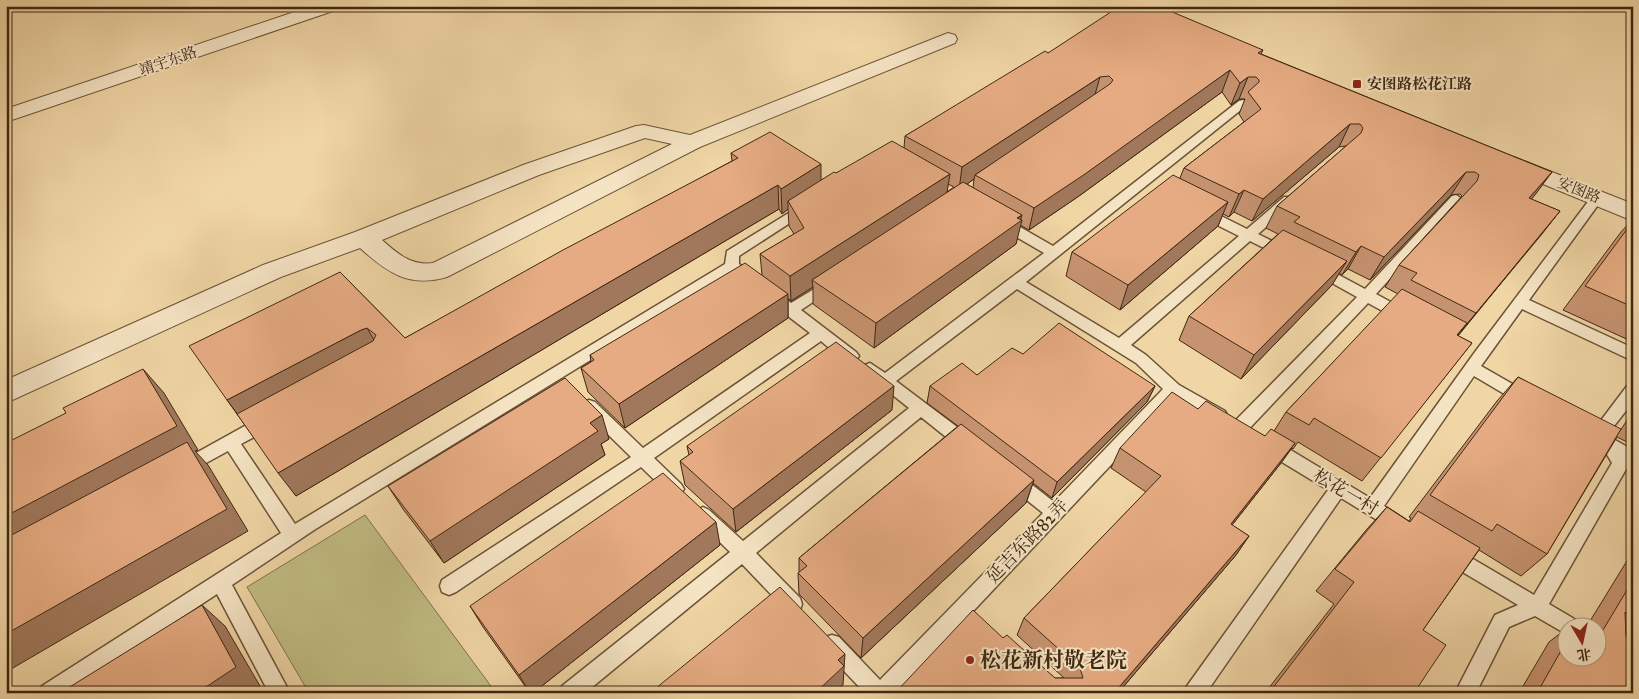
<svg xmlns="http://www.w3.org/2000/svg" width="1639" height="699" font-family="'IM FELL Great Primer','Noto Serif SC',serif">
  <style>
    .green { fill: #c0bc82; stroke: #80724a }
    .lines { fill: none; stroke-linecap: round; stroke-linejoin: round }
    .service-casing { stroke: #6c5337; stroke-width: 3 }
    .minor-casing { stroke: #6c5337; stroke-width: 2 }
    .service { fill: #f5e4c4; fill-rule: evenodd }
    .minor { fill: #f5e4c4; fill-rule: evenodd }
    .wall { fill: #c69370; stroke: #402812; fill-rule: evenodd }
    .shaded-wall { fill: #a1785b; stroke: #402812 }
    .building { fill: #e6ab82; stroke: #402812 }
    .poi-dot { fill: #8f2418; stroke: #f5e4c4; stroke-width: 2 }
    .labels { text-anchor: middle; stroke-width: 4; stroke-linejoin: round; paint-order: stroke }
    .far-street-label { font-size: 15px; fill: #402812; stroke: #f5e4c4 }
    .far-poi-label { font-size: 15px; font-weight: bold; fill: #402812; stroke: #f5e4c4; text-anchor: start }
    .street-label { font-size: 18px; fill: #402812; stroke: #f5e4c4 }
    .near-poi-label { font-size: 21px; font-weight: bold; fill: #402812; stroke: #f5e4c4; text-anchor: start }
  </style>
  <rect width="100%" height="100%" fill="#f0d5a5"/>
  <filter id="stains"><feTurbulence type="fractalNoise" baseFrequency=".004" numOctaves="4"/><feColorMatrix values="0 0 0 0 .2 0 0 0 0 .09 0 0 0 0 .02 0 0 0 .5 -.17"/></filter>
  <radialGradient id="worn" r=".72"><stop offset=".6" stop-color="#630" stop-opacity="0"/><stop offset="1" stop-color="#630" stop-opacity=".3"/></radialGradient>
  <!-- green -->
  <path class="green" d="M365,515L496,693H309L247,587Z"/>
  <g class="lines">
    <!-- service casing -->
    <g class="service-casing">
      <g id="service">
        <path d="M1243,100L1249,103L1247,105L1026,282L1119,338L1239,236L1197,215L1196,212L1197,209H1207L1247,229L1284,197H1294L1295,200L1294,203L1258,234L1290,250L1292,253L1290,256H1280L1250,241L1131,345L1146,355L1179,385L1225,411L1227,415L1225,419L1219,421L1213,419L1175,397L896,693H865L825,651L822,644L825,637L832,635L839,637L880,680L1043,513L1009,486L1007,481L1009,476L1015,474L1021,476L1054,502L1163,389L1136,363L1017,289L896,381L973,439L975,444L973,449L967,451L961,449L921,417L756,553L800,598L802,604L800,610L793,613L786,610L742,564L585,693H559L562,686L730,552L697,520L694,515L697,510L703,507L709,510L743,541L909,408L865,373L862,369L865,365L870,363L885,373L1044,253L996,225L994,222L996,219H1006L1053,246L1239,101Z"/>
        <path d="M1597,194L1603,198L1529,300L1633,348V361L1522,309L1481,366L1530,394L1532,398L1530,402L1524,404L1518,402L1474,376L1384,506L1404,519L1407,524L1404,529L1398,532L1392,529L1341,498L1206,693H1184L1187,686L1328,490L1262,450L1260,445L1262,440L1268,438L1274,440L1370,498L1475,352L1593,195Z"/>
        <path d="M1456,195L1462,199L1460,202L1376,294L1409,312L1411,316L1409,320L1404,321L1399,320L1368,303L1246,432L1240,433L1234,432L1232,427L1234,422L1357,297L1314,273L1312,270L1314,267H1324L1365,289L1452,196Z"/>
        <path d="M805,203L810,204L811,207L810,210L739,256V264L759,280L757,283H747L732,273L314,530L232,585L290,693H269L217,594L67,693H39L42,686L281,533L228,451L184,475L178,473L176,468L178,463L261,417L267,416L273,417L275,422L273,427L241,444L295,524L725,264L727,251Z"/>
        <path d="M829,280L834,282L836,285L834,288L801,310L856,352L859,356L856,360C844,364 830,348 821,341L654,458L681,484L684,489L681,494L675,496L669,494L641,467L456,592L449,595L442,592L440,586L442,580L631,457L583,410L581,406L583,402L589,400L595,402L643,448L810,333L767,300L765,296L767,292H777L791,303Z"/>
        <path d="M1633,384V402L1610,431L1615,440L1633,450V465L1629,464L1549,604L1576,620L1578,626H1566V634L1535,616L1509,627L1476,693H1455L1495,615L1518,605L1444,561L1441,555L1444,549L1450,547L1456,549L1534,595L1612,463L1593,431L1627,386Z"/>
      </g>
    </g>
    <!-- minor casing -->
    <g class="minor-casing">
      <g id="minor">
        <path d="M312,6H339L336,10L6,122V109Z"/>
        <path d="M948,33L955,35L957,39L955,43L700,147L447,277C409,288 388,273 360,248L281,277L6,403V380L263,265L355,232L523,165L636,126L644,125L690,135ZM645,138L672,144L433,263C411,266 398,254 382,240L539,175Z"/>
        <path d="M1514,157L1633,204V221L1506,169L1503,164L1506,159Z"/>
      </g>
    </g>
    <!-- service -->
    <use href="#service" class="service"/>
    <!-- minor -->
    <use href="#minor" class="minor"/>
  </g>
  <!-- wall -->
  <g class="wall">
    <path d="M1263,50L1261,54L1552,172L1531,199L1560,211L1458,336L1472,343L1362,481L1298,442L1293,449L1292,448L1281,463L1232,525L1249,536L1236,555L1118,693H895L1003,638L1055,678H1064L1017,635L1024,618L1146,492L1111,468L1120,448L1198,409L1265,436L1274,431L1286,412L1398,294L1385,287L1399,265L1462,196L1460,194L1451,195L1370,280L1348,269L1342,275L1339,273L1332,285L1241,379L1179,340L1189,316L1278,234L1266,228L1277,206L1346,146L1339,147L1252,221L1234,212L1229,217L1223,214L1218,226L1120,310L1066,276L1072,252L1180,178L1184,168L1244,122L1239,114L1245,99H1239L1231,105L1222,92L1079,196L1029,230L1020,225L1016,244L874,348L813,304V287L791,301L788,298V318L625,428L588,392L581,368L591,362L590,355L762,275L760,254L794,234L789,226L788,209L782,214L779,209L296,496L237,414L227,400L340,272L405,338L732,161L731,153L821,180L836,173L904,148L905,136L1048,53ZM974,179L973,188L967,184ZM948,184L954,187L947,192Z"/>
    <path d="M1633,219V342L1563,310L1621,232Z"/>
    <path d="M1023,354L1155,386L1147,402L1052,498L1033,483L1026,503L861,658L799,594L798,573L799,572V558L958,426L927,403L930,386L977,375Z"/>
    <path d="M1518,377L1620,431L1633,411V445L1617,437L1547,554L1521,576L1479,550L1423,630L1414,693H1265L1334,604L1316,591L1367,529L1387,507L1409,521L1411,518L1409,517L1497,401Z"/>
    <path d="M892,410L736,532L685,485L680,461L689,455L687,446Z"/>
    <path d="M609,439L601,444L605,455L444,563L403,509L388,486Z"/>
    <path d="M720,545L533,693H530L483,627L470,606Z"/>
    <path d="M1633,551V693H1519L1549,642L1566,629V656H1596V626H1587Z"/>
    <path d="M1578,621L1587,626H1571Z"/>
  </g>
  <!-- shaded-wall -->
  <g class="shaded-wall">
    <path d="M1230,70L1222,92L1079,196L1029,230L1034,208Z"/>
    <path d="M1100,77L1094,98L975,175L974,179L959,190L962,167Z"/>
    <path d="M1248,77L1239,99L1231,105L1240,83Z"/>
    <path d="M1350,124L1339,147L1252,221L1263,199Z"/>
    <path d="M821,164V188L788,201V209L782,214L781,189Z"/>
    <path d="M1466,172L1451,195L1370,280L1384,257Z"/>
    <path d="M1552,172L1535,195L1512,221L1529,198Z"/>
    <path d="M950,174L946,198L812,280L813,287L791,301L790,276Z"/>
    <path d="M778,185L779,209L296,496L278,473Z"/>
    <path d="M1244,190L1234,212L1229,217L1239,194Z"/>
    <path d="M1228,202L1218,226L1120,310L1128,285Z"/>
    <path d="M1560,211L1542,234L1458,335L1476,313Z"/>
    <path d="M1022,215L1020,221L1022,220L1016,244L874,348L876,323Z"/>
    <path d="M1361,246L1348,269L1342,275L1356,252Z"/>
    <path d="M1347,261L1332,285L1241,379L1254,355Z"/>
    <path d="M788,294V318L625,428L619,404Z"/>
    <path d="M367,328L381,352L245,424L227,400L361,330Z"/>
    <path d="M143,369L164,393L198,450L195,451L208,465L248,531L6,672V516Z"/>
    <path d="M894,386L892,410L736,532L733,509Z"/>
    <path d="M1155,386L1147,402L1052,498L1057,482Z"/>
    <path d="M602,415L609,439L601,444L605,455L444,563L430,541L590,423Z"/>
    <path d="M1295,443L1281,463L1218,543L1231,524Z"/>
    <path d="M1034,480L1026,503L861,658L863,638Z"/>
    <path d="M716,522L720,545L533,693H530L519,675Z"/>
    <path d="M1249,536L1236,555L1118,693H1114Z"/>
    <path d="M202,605L225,626L260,686L250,693H197Z"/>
    <path d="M845,654L843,685L835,693H815L838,660Z"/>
    <path d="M944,687L943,693H939Z"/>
  </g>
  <!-- building -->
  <g class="building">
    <path d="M1120,6H1158L1263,50L1258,53L1552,172L1529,198L1560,211L1476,313L1411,280L1417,273L1399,265L1477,181L1479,175L1475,172H1466L1384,257L1361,246L1356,252L1294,222L1300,217L1277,206L1361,133L1363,128L1360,124H1350L1263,199L1244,190L1239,194L1184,168L1261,109L1248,92L1259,82V80L1256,77H1248L1240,83L1230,70L1085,174L1034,208L975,175L1110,84L1113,80L1109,76L1100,77L962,167L905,136L1045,51L1048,53Z"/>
    <path d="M770,132L821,164L781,189L778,185L278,473L237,414L373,341L376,335L367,328L361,330L227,400L189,346L340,272L405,338L563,250L738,158L731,153Z"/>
    <path d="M892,141L950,174L790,276L760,254L804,228L788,201L834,172L836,173Z"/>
    <path d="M1173,175L1228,202L1128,285L1072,252Z"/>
    <path d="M963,182L1022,215L1017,218L1022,220L876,323L812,280Z"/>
    <path d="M1633,221V307L1585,286Z"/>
    <path d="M1283,230L1347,261L1254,355L1189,316Z"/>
    <path d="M745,263L788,294L619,404L581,368L594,360L590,355Z"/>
    <path d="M1402,289L1467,323L1457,335L1472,343L1381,458L1314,418L1309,425L1286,412Z"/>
    <path d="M1059,323L1155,386L1057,482L930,386L962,363L977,375L1012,348L1023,354Z"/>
    <path d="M836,342L894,386L733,509L680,461L693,452L687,446Z"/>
    <path d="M143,369L177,426L6,516V443L66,413L63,408Z"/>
    <path d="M1518,377L1621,429L1547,554L1497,524L1492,531L1430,495Z"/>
    <path d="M565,378L602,415L590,423L598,431L430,541L388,486Z"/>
    <path d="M1172,392L1198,409L1206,401L1265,436L1271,429L1295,443L1231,524L1249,536L1114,693H950L944,687L939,693H895L973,610L1003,638L1007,635L1055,678H1083L1080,668L1024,618L1161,476L1120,448Z"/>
    <path d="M961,424L1034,480L863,638L798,573L807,566L799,558Z"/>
    <path d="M187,442L227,509L6,634V538Z"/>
    <path d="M663,473L716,522L519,675L470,606Z"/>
    <path d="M1387,507L1410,522L1418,511L1480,548L1423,630L1446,645L1414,693H1269L1354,582L1335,569Z"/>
    <path d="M1633,580V616L1625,612L1626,636L1633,639V693H1537L1566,642V656H1596V632L1600,635Z"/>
    <path d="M780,587L845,654L838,660L844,666L815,693H650Z"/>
    <path d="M202,605L236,667L197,693H60Z"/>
    <path d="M1578,621L1587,626H1575Z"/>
  </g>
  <!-- markers -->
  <g class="poi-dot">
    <rect x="1352" y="79" width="10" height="10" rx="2.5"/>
    <circle cx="970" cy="660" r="5"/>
  </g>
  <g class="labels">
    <!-- far-street labels -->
    <g class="far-street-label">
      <text transform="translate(168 61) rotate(-19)" y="5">靖宇东路</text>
      <text transform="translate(1579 190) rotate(22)" y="5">安图路</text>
    </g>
    <!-- far-poi labels -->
    <g class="far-poi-label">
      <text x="1367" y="89">安图路松花江路</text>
    </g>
    <!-- street labels -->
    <g class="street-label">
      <text transform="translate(1346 492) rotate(31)" y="6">松花一村</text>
      <text transform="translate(1027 541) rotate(-46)" y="6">延吉东路82弄</text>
    </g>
    <!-- near-poi labels -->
    <g class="near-poi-label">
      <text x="980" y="667">松花新村敬老院</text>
    </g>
  </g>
  <!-- margin -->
  <rect width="1639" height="699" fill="none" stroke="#f0d5a5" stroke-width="25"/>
  <rect x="8" y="8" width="1624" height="684" fill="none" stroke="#402812" stroke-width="2.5"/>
  <rect x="12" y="12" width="1614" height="674" fill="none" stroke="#402812"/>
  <!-- north arrow -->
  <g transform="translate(1582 642) rotate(171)"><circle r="24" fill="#f5e4c4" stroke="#ad997d"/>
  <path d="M0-4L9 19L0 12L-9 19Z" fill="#8f2418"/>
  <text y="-8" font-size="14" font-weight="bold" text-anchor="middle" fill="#402812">北</text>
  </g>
  <rect width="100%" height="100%" filter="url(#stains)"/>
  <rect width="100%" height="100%" fill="url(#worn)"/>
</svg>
